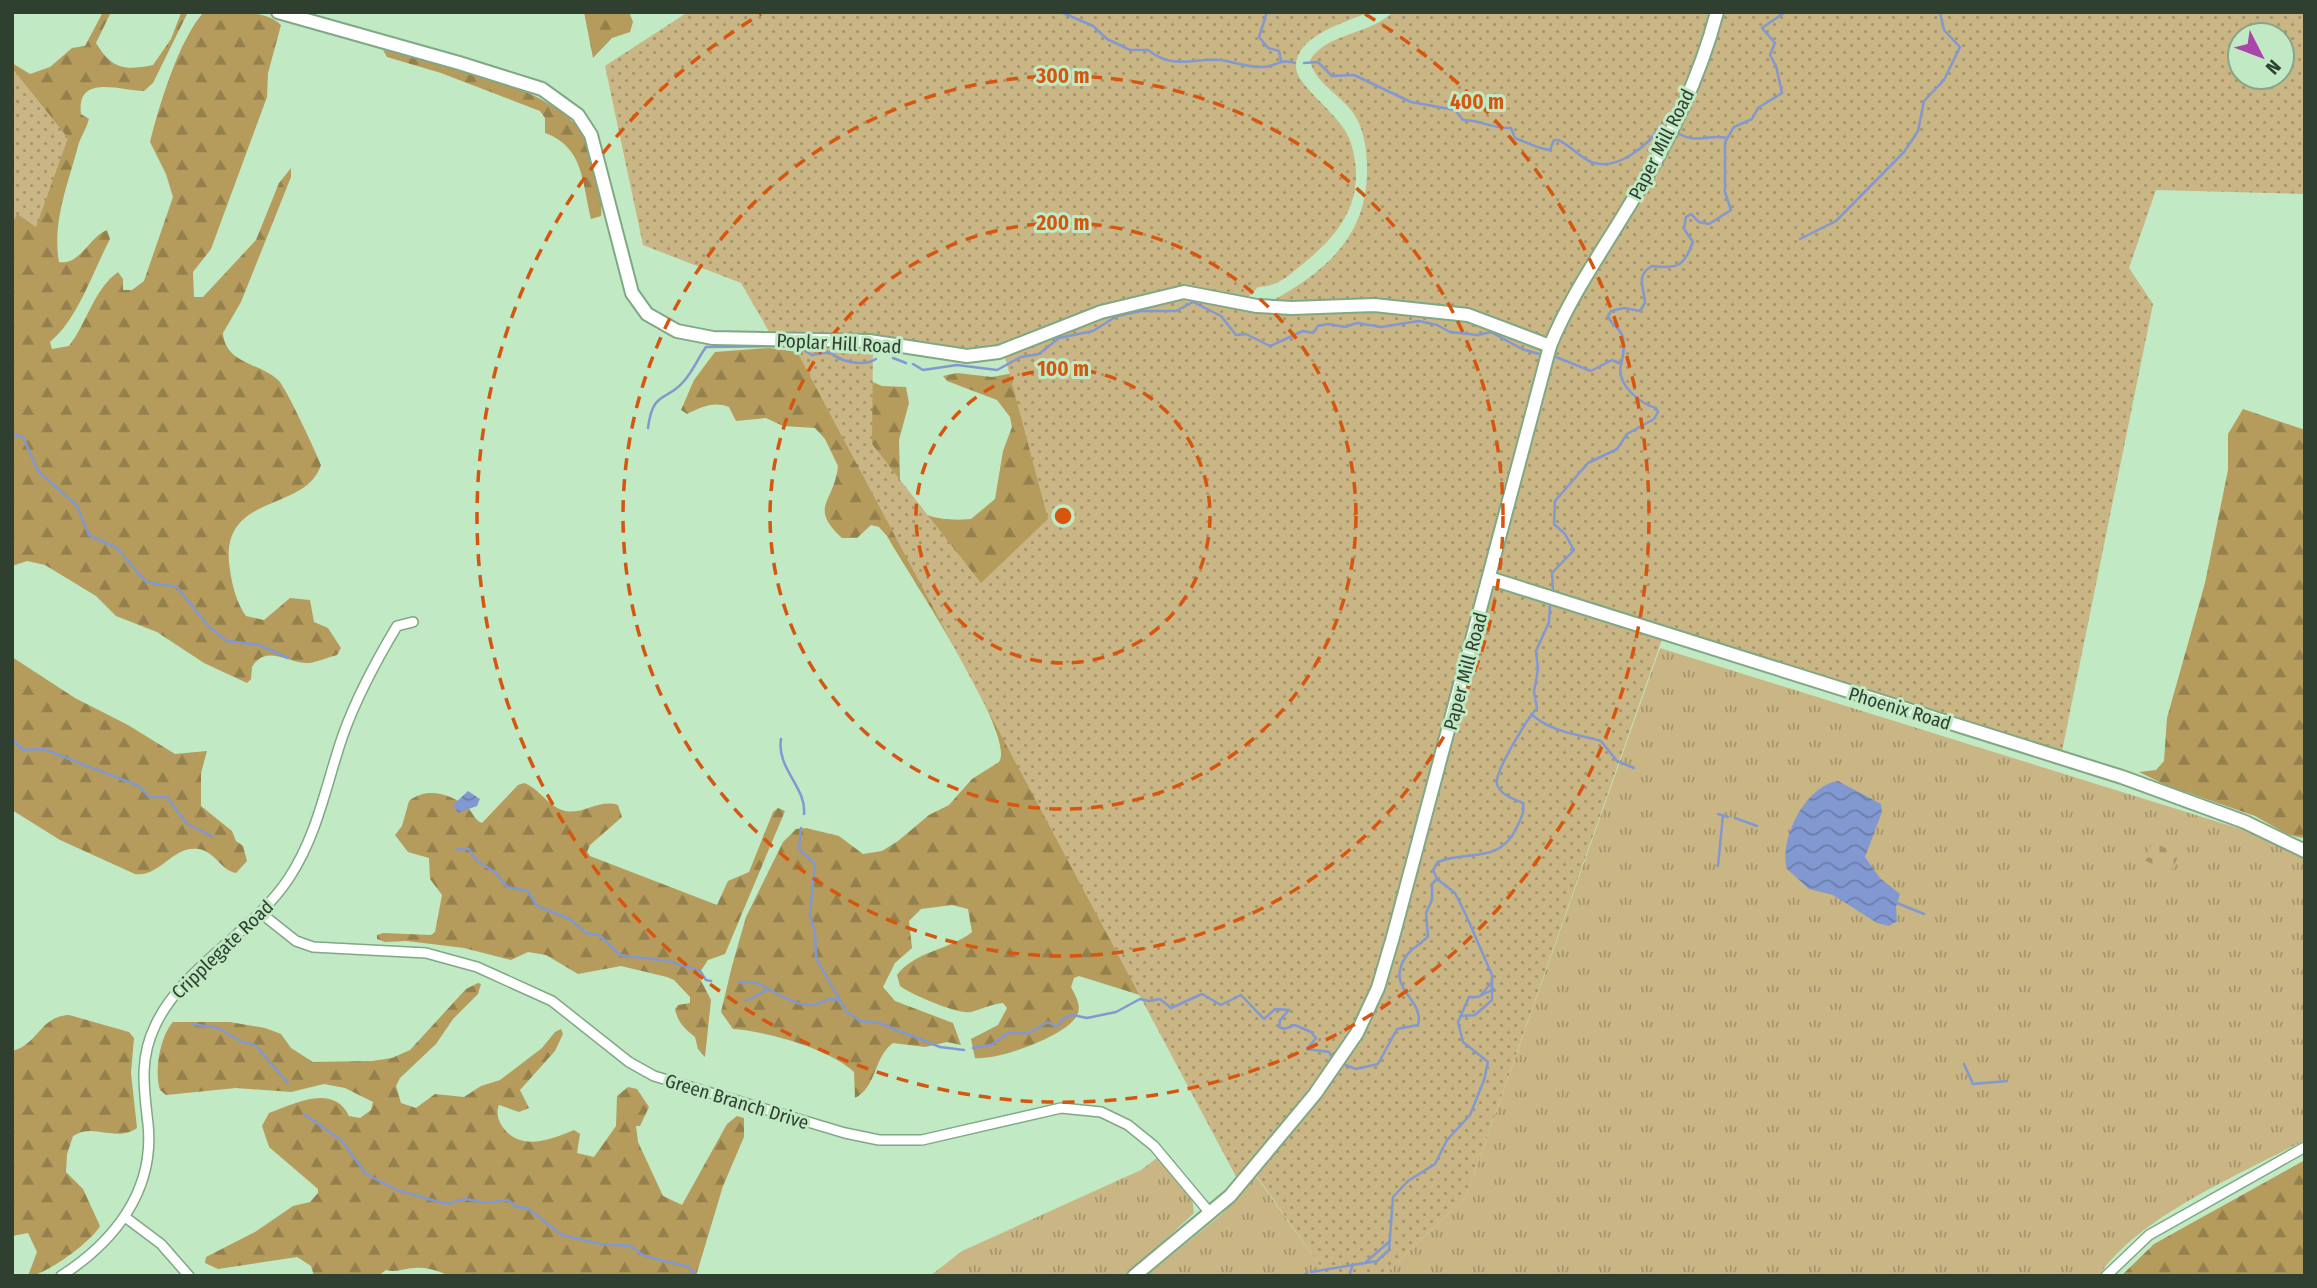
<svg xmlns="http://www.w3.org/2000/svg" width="2317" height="1288" font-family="'Fira Sans Condensed',sans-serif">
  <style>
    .grass { fill: url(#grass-tufts) }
    .forest { fill: url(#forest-firs) }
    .cemetery { fill: url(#cemetery-stones) }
    .park { fill: url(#park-dots); fill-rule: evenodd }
    .water { fill: url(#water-waves) }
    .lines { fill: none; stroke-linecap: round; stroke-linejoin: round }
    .stream { stroke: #8298d1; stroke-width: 2.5 }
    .street-casing { stroke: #80a885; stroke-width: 12 }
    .secondary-casing { stroke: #80a885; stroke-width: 16 }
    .street { stroke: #fff; stroke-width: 9 }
    .secondary { stroke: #fff; stroke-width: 12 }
    .ring { fill: none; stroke: #d65610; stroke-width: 3.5; stroke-dasharray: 12 9 }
    .labels { text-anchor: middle; stroke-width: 6; stroke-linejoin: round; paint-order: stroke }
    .street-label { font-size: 19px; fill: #2f4031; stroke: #c0e9c4 }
    .centre { fill: #d65610; stroke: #c0e9c4; stroke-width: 3.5 }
    .ring-label { font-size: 21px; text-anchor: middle; font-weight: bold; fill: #d65610; stroke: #c0e9c4; stroke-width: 6; stroke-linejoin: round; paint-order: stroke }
  </style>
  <defs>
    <pattern id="grass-tufts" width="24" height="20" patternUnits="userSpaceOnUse" patternTransform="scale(1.75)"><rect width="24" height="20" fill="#cab584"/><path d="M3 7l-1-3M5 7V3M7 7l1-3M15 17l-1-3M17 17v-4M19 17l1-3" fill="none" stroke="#a4956d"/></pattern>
    <pattern id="forest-firs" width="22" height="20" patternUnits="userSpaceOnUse" patternTransform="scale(1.75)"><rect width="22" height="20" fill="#b59b5c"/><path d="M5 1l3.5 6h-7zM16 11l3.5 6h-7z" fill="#94804d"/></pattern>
    <pattern id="cemetery-stones" width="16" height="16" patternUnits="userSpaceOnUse" patternTransform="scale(1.75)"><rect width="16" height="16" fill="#cab584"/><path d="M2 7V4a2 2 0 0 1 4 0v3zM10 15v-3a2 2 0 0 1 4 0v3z" fill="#a4956d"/></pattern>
    <pattern id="park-dots" width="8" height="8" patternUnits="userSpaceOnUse" patternTransform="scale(1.75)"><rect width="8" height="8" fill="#cab584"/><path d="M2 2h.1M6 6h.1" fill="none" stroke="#a4956d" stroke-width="1.8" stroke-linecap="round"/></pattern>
    <pattern id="water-waves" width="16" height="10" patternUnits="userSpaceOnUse" patternTransform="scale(1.75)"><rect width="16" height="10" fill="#8298d1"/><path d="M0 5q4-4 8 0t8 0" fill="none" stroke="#6b7daa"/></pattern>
  </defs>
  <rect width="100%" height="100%" fill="#c0e9c4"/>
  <!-- grass -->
  <g class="grass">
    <path d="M1660,648L2260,835L2305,859V1140C2243,1173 2137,1217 2099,1276H1383L1466,1197Z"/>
    <path d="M1157,1158L1192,1198L1194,1213L1126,1276H930L962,1251L1141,1170Z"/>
    <path d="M1256,1176L1327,1276H1146L1222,1214Z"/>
  </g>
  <!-- forest -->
  <g class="forest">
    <path d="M103,12H111L96,43C112,69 124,71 153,65L171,39L181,13L187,14L153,83L144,91C121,91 76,73 81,114L89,119C86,130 79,139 77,150C67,187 52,223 59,262C80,266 90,236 107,230L110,239C93,271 78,319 50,342L52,349L69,346C87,323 94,289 118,272L123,279V290H132L144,281L173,197L166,174L150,142C159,106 179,39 204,12C226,12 264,8 281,25L268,73L267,97L211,249L193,272L194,297H203L256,240L279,183L291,168V177L241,302L223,333C225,364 261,363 279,381C286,388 317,454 321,465C305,514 217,491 230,570C232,585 237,604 246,616L264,620L290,598L310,600L314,622L328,628L341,648L337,655C328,657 318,662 309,663C289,664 266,643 252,667L251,679L247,683L204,663L157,632L116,616L96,596L45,565L27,561L12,566V63L30,74L50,67L72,48L85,46Z"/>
    <path d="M584,12H629L633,22L630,32L612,38L593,58Z"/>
    <path d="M383,50C434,60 555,88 582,133C589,146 590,161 594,175C597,187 603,204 601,216L591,219C582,182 584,147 545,133V118L540,111L441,73L387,57Z"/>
    <path d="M769,348L805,353L882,386L906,387L909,403L899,440L900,480L892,491C918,515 935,522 971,519L995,499L1003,451L1012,427L1010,417L997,400L947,381L943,376L957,373L992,377L1020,372L1143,996L1079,976L1074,978L1071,987C1075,995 1081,1004 1078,1013C1071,1035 997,1061 975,1058L971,1039L998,1025L1007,1008L1003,1003C992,1004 982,1009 971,1012C959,1015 910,994 900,986L897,975C915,951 950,950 972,932L968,909L952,905L921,909L909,921L912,948L895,963L883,987L895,1001L953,1023L961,1045L947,1042L925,1047L893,1043C874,1056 877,1087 855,1098L854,1072C830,1049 766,1031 733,1029L721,1012L732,966L746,917L783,842L796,829L806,828L839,836L863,854L882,851L898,841L929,815L949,805L972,779L999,762C1018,736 905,569 887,536L879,527L871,525L857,538H842C808,506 834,504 838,466L825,439L815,428L783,426L766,418L736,421L729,407C713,401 702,407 687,414L681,410L694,380L715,352Z"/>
    <path d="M2243,409L2305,430V834L2302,838L2287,834L2255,816L2166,785L2139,772L2156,770L2164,761L2167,718L2205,583L2228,470V434Z"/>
    <path d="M12,657L75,698L128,725L175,754L207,751L201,773V806L232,831L236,841L243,846L247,861L236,873C221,870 215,852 199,849C172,845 161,877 135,874L60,840L12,810Z"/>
    <path d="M524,783C539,788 547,805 562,810C581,817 599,798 618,805L622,817L590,845L587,852L590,856L717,905L728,881L749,872L773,812L778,808L785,811L725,954L708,960L698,975L711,1000L705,1057L698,1049L695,1037C685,1029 678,1023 675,1009L678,1005L690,1003V997L674,980L667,977L621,966L578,974L546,955L528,952L511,960L464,948L407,941L385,942L377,939V935L383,933L431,935L435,932L442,895L430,879L429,858L408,852L395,835L402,826L409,801C426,787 449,793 467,807C473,812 474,820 482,823L518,785Z"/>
    <path d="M478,983L481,984L478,994L453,1019L436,1044L400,1078L396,1086L401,1103L416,1108L435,1094L464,1097L481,1086L500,1080L542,1048L555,1032L561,1029L563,1034L555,1051L520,1090L529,1108L519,1112L499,1105C496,1112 498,1120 502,1126C520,1153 552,1139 574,1130L580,1134L577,1153L594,1157L616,1126L617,1096L628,1087L637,1089L649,1107L640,1126H636L638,1142L663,1196L682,1205L727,1124L737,1116L744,1118V1137L723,1186L696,1276H450C439,1271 427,1267 415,1268C403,1268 398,1273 386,1270L378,1276H314L311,1266L297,1257L218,1269L205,1263L206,1257L255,1232L293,1206L310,1202L318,1193V1189L269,1147L262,1126L269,1113C295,1104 333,1083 349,1116L360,1118L371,1110L373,1102L345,1088L324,1084L291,1092L236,1088L166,1095L160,1090C154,1072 160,1036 173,1022H230L265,1028L281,1034L291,1048L313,1062L372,1061L392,1058L410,1050L466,989Z"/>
    <path d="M69,1015L129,1032L134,1038L131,1073L137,1128C116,1143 93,1122 73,1136L67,1154L66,1172L83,1189L100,1226C91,1242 45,1276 28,1276L37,1252L28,1233L12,1236V1051C38,1045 40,1016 69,1015Z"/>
    <path d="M2305,1160V1276H2121L2154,1244Z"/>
  </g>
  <!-- cemetery -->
  <path class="cemetery" d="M2153,842L2179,855L2170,872L2144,860Z"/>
  <!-- park -->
  <g class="park">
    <path d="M688,12H1369C1345,23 1296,35 1296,67C1296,87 1343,115 1351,143C1367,197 1343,231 1304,263C1287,276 1280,286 1258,287L1245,300L1264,305C1322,275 1368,238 1367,169C1367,153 1365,136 1358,121C1347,97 1315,86 1310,60C1327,33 1369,35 1393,12H2305V194L2156,190L2129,268L2153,304L2062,751L1666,628L1466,1197L1383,1276H1327L1254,1172L1241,1186L788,335H771L741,283L643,245L605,66ZM2240,35H2282V77H2240ZM873,347C920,354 957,366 1005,357L1048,519L981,583L872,444Z"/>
    <path d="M12,68L68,138L36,227L17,214L12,225Z"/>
  </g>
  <!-- water -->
  <g class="water">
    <path d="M1838,781L1881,804L1882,812L1865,857L1880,878L1900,894L1896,907L1897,921L1889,926L1877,923L1833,895L1809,889L1787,869C1779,839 1805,786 1838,781Z"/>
    <path d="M468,791L480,799L477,806L458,813L453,805Z"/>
  </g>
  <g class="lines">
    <!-- stream -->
    <g class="stream">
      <path d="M1061,12L1093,26L1107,39L1130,50H1148C1174,71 1196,57 1221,60C1234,62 1250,68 1264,67C1276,66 1282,58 1295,63"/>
      <path d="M1267,12L1259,37L1268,48L1279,51L1281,61"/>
      <path d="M1304,63L1318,62L1332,76L1354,75L1411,102L1455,110L1463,120C1481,120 1493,129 1511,128L1515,138C1526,142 1538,149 1550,150L1554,140H1558C1570,145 1578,156 1591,162C1617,172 1649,145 1661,125"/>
      <path d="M1679,134C1698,144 1708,134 1727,138"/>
      <path d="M1800,239L1836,221L1904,152L1918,131L1924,101L1944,80L1960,47L1944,30L1940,12"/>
      <path d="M1556,357L1591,371L1612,360L1621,364"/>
      <path d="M893,358L906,363"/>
      <path d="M913,364L923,370L957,365L997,370L1021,357L1039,354L1059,338L1093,331L1117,316L1141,311H1176L1193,302L1221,316L1236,335L1246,334L1270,346L1303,331L1313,333L1318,326L1328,324L1345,327L1357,323L1381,327L1419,321L1437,325L1450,332L1478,335L1491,332L1522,349L1539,354"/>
      <path d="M12,370H13"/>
      <path d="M648,428C653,389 667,402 684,381C693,371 698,358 706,347L776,346L798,347L812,355L830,352C840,362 864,367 876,359"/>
      <path d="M12,434L23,437L38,471L77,506L89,535L117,548L146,582L177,587L210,628L227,641L259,645L288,658"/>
      <path d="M1553,591L1552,573L1574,550L1565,534L1554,524L1555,501L1588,463L1617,449L1627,434L1654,419L1658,412L1656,408C1641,404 1616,385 1621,365C1623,356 1625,348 1623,338C1621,328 1611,325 1608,316L1611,311L1624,308L1640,311L1645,303C1644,286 1635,276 1652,266C1677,269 1684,267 1693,242L1684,229L1686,217L1691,214L1699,222L1709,224L1731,210L1725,192V142L1734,127L1752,119L1758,108L1782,93L1776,66L1770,55L1775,43L1762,28L1785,12"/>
      <path d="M1531,714C1551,732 1576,734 1601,741L1617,761L1634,768"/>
      <path d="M12,739L23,750L43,749L139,786L149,797H167L186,823L213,837"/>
      <path d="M781,739C776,768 807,788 804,814"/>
      <path d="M1718,814L1728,817"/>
      <path d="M1735,818L1757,826"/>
      <path d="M801,828L799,849L815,864L810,915L815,932L816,958L846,1011L860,1021L879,1023L940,1047L964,1050"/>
      <path d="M456,849H469L477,861L496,873L507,887L528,891L537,906L570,919L586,933L599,935L620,955L667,961L700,971L706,980L711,981"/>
      <path d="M1718,866L1723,815"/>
      <path d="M1897,903L1924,914"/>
      <path d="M739,982C746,982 755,981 761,985C780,995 807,1015 828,999L838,1000"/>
      <path d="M1481,995L1492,982"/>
      <path d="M746,1001L767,990"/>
      <path d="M1461,1016L1475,1015L1492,1000V975L1466,915L1455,893L1437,879L1433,870L1438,862C1467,850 1499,864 1516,829C1520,820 1525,813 1523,803C1514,799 1500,795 1497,784C1494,772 1528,718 1537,708L1534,692L1538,669L1536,651L1549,622L1550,606"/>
      <path d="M192,1024L218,1028L242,1042L255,1045L288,1083"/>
      <path d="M973,1048L991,1045L1008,1033H1029L1048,1022L1057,1027L1064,1018L1073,1015L1087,1018L1116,1012L1140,999L1149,1001L1160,999L1171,1008L1202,994L1221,1005L1241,995L1264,1019L1275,1009L1289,1010L1280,1020L1279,1027L1284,1029L1295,1025L1311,1032L1316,1038L1307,1049L1329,1052L1333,1059"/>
      <path d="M1343,1064L1356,1069L1378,1064L1397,1029L1418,1025C1425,998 1383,989 1407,955C1413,947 1422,944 1428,936L1426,913L1432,900V884L1437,879"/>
      <path d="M1964,1064L1973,1084L2007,1081"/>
      <path d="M304,1114L342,1141L366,1174L397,1190L446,1204L466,1199L486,1203L508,1200L516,1207L527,1208L562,1235L599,1244L631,1246L644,1256L689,1267L696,1276"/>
      <path d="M1366,1262L1390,1241"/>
      <path d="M1311,1272L1377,1261L1389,1250L1393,1197L1408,1181L1435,1164L1447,1140L1470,1115L1484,1080L1488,1062L1463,1042L1458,1022L1469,997H1478L1494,989"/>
      <path d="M1210,1276H1211"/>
      <path d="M1303,1276L1307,1273"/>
      <path d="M1349,1276L1353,1264"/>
    </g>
    <!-- street casing -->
    <g class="street-casing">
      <g id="street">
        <path d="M262,914L296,941L313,947L426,953L477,967L552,1001L629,1062L654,1076L845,1133L879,1140H922L1061,1108L1101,1112L1128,1125L1154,1146L1210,1213"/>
        <path d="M125,1217L161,1244L189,1276"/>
        <path d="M61,1276C114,1242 155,1191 148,1124C144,1089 139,1059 155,1026C182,967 252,934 289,878C318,834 326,784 343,735C357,696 376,661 397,626L413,622"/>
        <path d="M2106,1276L2149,1235L2305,1147"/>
      </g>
    </g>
    <!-- secondary casing -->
    <g class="secondary-casing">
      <g id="secondary">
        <path d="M278,12L459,63L542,89L578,115L591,135L632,293L647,314L677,331L713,338L869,341L967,356L999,352L1101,312L1184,292L1257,306L1292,308L1374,305L1468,315L1550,346"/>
        <path d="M1489,578L2122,777L2245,822L2305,851"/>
        <path d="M1134,1276L1230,1196L1315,1094L1357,1033L1378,988L1393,937L1550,346C1570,297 1599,256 1626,211C1664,151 1699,81 1717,12"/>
      </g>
    </g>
    <!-- street -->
    <use href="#street" class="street"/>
    <!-- secondary -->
    <use href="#secondary" class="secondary"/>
  </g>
  <!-- distance rings -->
  <g class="ring">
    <circle cx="1063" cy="516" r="147"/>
    <circle cx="1063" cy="516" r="293"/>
    <circle cx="1063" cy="516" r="440"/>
    <path d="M1365 14A586 586 0 1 1 761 14"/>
  </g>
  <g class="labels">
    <!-- street labels -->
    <g class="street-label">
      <text transform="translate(1661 144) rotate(-63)" y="7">Paper Mill Road</text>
      <text transform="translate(839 343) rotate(3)" y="7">Poplar Hill Road</text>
      <text transform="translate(1465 671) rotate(-75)" y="7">Paper Mill Road</text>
      <text transform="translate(1900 708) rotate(17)" y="7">Phoenix Road</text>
      <text transform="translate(222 949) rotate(-44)" y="7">Cripplegate Road</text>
      <text transform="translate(737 1101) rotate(17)" y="7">Green Branch Drive</text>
    </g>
  </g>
  <circle cx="1063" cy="516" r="10" class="centre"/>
  <g class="ring-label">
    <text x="1063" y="83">300 m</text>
    <text x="1477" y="109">400 m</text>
    <text x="1063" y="230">200 m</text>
    <text x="1063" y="376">100 m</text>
  </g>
  <!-- border -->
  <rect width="2317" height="1288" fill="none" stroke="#2f4031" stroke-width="28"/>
  <!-- north arrow -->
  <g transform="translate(2261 56) rotate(132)"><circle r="33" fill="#c0e9c4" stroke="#86a589" stroke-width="2"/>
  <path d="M0-5L12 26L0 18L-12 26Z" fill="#aa45aa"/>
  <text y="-10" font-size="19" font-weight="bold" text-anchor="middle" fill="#2f4031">N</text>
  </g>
</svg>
